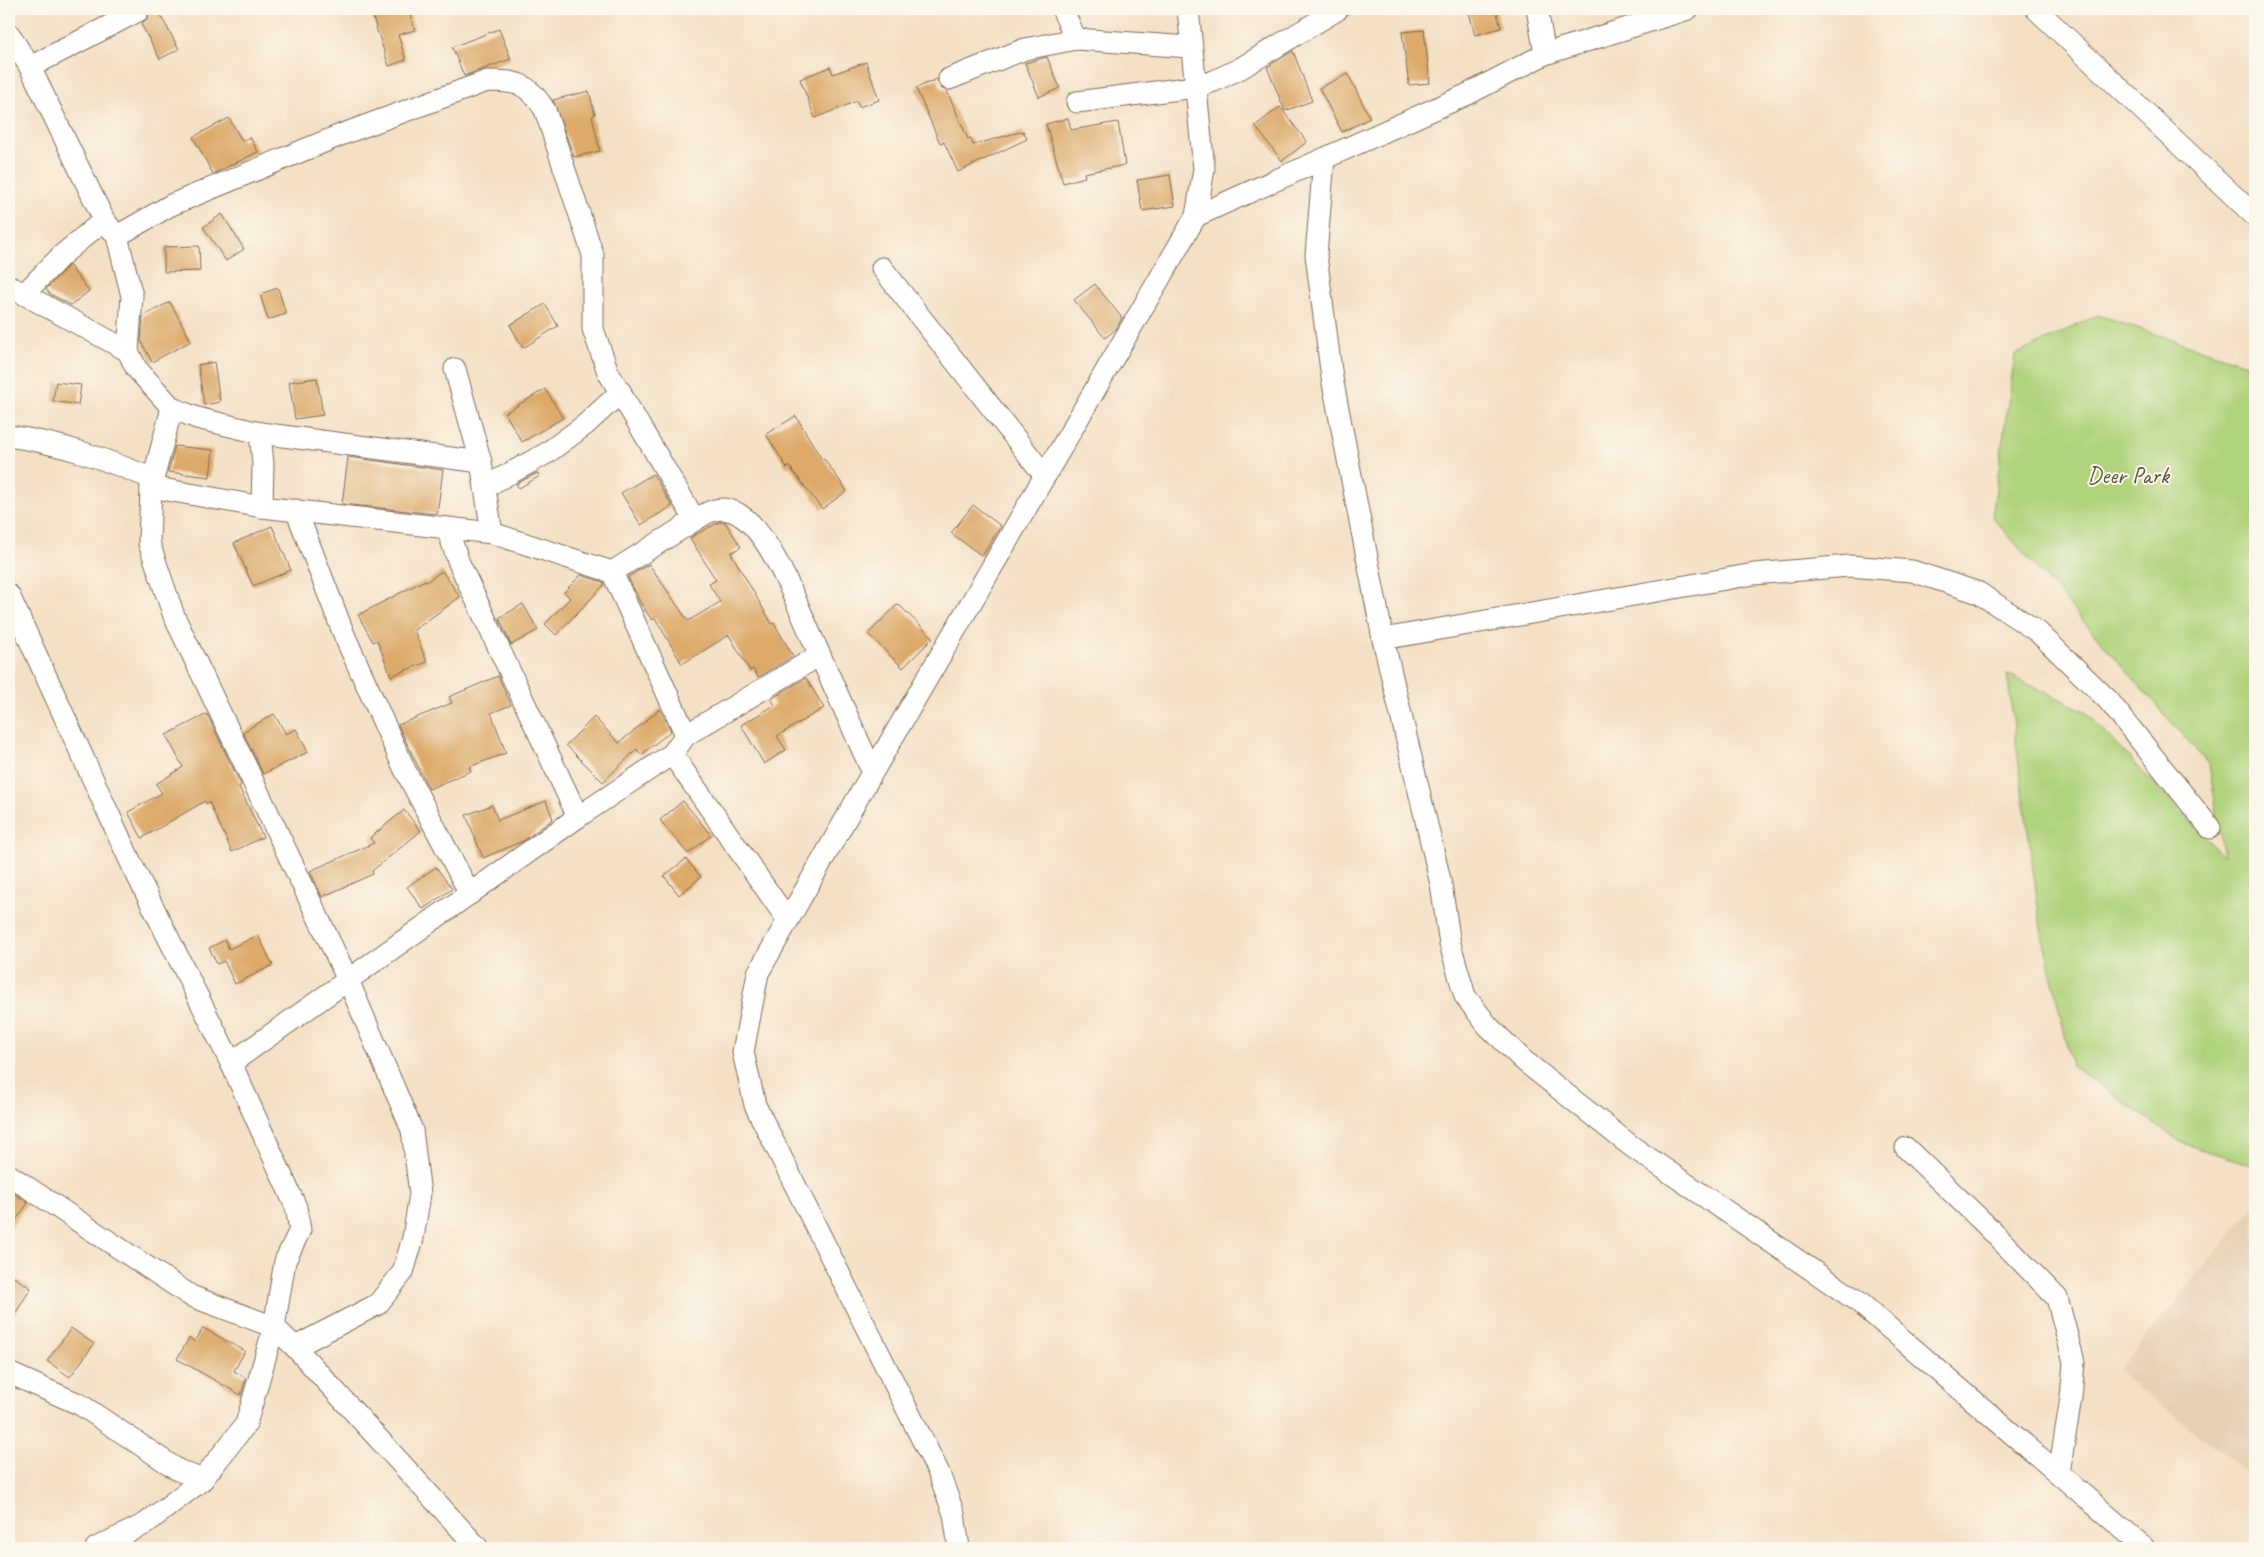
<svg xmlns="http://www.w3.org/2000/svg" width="2264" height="1557" font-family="Caveat,sans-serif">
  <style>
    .built { fill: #e6d0b5 }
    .green { fill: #b0d37c; stroke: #767e4d }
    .building { fill: #dca968 }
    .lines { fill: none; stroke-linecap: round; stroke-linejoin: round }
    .minor-casing { stroke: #7c6a58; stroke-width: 23 }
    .minor { stroke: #fff; stroke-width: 21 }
    .labels { text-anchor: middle; stroke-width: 4; stroke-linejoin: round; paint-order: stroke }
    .park-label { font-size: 24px; fill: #585436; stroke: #fbf7ec }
  </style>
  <rect width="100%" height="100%" fill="#fbf7ec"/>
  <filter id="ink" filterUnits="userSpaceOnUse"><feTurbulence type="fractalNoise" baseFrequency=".02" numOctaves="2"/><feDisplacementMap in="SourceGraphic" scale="10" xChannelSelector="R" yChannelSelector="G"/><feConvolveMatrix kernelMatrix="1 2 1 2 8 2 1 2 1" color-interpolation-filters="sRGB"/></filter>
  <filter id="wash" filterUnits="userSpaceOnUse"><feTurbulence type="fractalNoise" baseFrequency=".0096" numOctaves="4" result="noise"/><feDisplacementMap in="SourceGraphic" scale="20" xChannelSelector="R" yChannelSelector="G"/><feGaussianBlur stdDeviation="1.12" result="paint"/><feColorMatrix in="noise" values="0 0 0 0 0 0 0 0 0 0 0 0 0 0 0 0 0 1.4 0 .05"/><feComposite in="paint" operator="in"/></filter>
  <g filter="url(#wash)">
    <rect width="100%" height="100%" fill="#f4e0c4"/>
    <!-- built -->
    <path class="built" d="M2255,1205V1479L2118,1371Z"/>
    <!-- green -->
    <path class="green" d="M2098,315L2255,367V1166L2182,1143L2072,1066L2041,929L2007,674L2085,711L2224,857L2209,765L1992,517L2015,355Z"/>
    <g id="blocks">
      <!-- building -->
      <g class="building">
        <path d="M155,9H157L179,49L160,59L141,24L148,18L150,11Z"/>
        <path d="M370,9H408L415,30L398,35L406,60L389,66Z"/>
        <path d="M1468,9H1496L1501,28L1475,35Z"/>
        <path d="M499,29L511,59L464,76L452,47Z"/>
        <path d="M1424,30L1430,83L1409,85L1402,32Z"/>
        <path d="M1293,51L1312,101L1285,111L1267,67Z"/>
        <path d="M1047,57L1060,88L1039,97L1025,63Z"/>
        <path d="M866,62L879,100L859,107L857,101L815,118L800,79L830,67L833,74Z"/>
        <path d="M1348,74L1370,118L1342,132L1319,88Z"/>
        <path d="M937,79L941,88L947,91L968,139L971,138L973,145L1023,131L1027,139L958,172L944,142L940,143L916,88Z"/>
        <path d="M589,91L595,115L592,116L600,151L574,157L553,100Z"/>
        <path d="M1280,107L1307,142L1282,161L1255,126Z"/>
        <path d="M229,118L242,141L250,137L258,152L213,174L193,137Z"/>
        <path d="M1068,118L1071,130L1118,122L1125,165L1084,173L1085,177L1063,183L1046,124Z"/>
        <path d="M1170,175L1175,206L1142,211L1137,180Z"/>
        <path d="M222,214L244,249L226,261L203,227Z"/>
        <path d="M199,246L200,271L164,272V247Z"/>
        <path d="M69,265L89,291L71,305L50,294L46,289Z"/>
        <path d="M1095,284L1122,318L1116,329L1105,338L1074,300Z"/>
        <path d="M278,288L286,314L268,320L260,294Z"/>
        <path d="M170,302L191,341L152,362L141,341L143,316Z"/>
        <path d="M545,304L558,326L523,348L510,325Z"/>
        <path d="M214,362L220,402L204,405L198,365Z"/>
        <path d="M317,378L323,415L295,419L289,382Z"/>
        <path d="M56,382L81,385L78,405L53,401Z"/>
        <path d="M545,389L563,418L522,442L505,413Z"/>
        <path d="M796,416L822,460L824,459L847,491L822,509L789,466L787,468L766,434Z"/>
        <path d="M175,446L213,450L210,477L168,472Z"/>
        <path d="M348,457L443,470L437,514L342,504Z"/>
        <path d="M537,473L540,476L519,488L516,484Z"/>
        <path d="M653,474L672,506L641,525L621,493Z"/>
        <path d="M973,505L1001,526L982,556L951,533Z"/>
        <path d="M719,522H725L741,547L731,553L772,624L774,623L793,656L758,677L753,669L750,671L729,635L682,664L655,618L652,620L641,604L628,577L649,564L688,621L720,602L709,584L716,580L690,538Z"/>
        <path d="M272,526L291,570L253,586L234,543Z"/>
        <path d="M442,571L460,597L414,630L427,662L391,676L377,640L373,642L358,615L425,580L426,582Z"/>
        <path d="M581,575L603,582L604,585L556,635L545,624L570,598L564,592Z"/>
        <path d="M523,604L538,630L511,645L499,618Z"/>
        <path d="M898,604L933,638L903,668L868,634Z"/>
        <path d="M498,676L511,705L491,713L506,753L469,767L471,771L429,789L398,725L452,703L449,697Z"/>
        <path d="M806,678L824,708L777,736L786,750L764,764L741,725L775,705L771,699Z"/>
        <path d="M660,709L671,731L641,755L637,749L603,782L566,745L594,717L619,743Z"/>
        <path d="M207,714L241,785L239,787L263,837L232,852L209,802L206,804L205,801L142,838L128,812L162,793L156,784L183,767L166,735Z"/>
        <path d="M274,714L286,734L296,729L308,752L263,774L243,732Z"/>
        <path d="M546,801L553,819L523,841L483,858L466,815L492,805L498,820Z"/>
        <path d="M683,801L711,835L688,854L660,820Z"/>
        <path d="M404,810L421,831L372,871L373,874L322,897L310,871L374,843L370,838Z"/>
        <path d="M686,859L701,877L679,895L664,876Z"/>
        <path d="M436,867L452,889L423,909L407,887Z"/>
        <path d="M258,935L273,965L235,984L224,961L217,964L209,948L225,940L229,949Z"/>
        <path d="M9,1190L28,1203L9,1230Z"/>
        <path d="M9,1274L31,1288L9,1324Z"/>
        <path d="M71,1328L94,1344L70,1377L47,1361Z"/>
        <path d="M203,1328L245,1351L234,1371L246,1378L241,1395L177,1359L189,1338L195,1342Z"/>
      </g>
    </g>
  </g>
  <g filter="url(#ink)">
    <use href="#blocks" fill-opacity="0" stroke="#7c6a58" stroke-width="1"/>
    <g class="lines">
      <!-- minor casing -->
      <g class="minor-casing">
        <g id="minor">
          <path d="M1062,9L1076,39L1190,47"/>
          <path d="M1188,9L1204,169L1196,216"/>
          <path d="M1537,9L1545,54"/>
          <path d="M2036,9L2255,216"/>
          <path d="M9,34L30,67L104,220L117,236"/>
          <path d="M30,67L138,11V9"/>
          <path d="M949,79L1025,49L1076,39"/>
          <path d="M1077,102L1195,87L1214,81L1241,68L1337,10"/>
          <path d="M1324,159L1316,255L1332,378L1383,639L1441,884L1450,944L1465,996L1488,1026L1523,1060L1631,1146L1860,1303L2145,1548"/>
          <path d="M882,268L1045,476"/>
          <path d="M9,286L128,351"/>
          <path d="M24,294L62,255L104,220"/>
          <path d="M455,369L481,462L492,533"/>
          <path d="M172,408L151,487L149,543L174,616L348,980L412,1130L420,1194L413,1238L403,1272L378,1304L295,1347"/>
          <path d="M260,433L481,462"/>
          <path d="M9,436C64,444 102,458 153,479"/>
          <path d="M151,487L262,507"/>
          <path d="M485,487L547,453L585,425L621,392"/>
          <path d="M296,510L345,637L405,770L470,894"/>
          <path d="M447,528L459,563L578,817L672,754L686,735L820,655"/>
          <path d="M612,572L492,533L262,507L263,464L260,433L197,418L172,408L136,368L128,351L132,296L117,236L171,205L343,134L487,81C518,81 528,83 545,110L593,255V329L608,372L695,520C710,510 723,504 740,515C772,535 798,608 814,642C833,685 853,728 872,771"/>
          <path d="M9,595L132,865L231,1063L296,1207L300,1230L285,1261L274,1327L246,1424L202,1480L145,1524L96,1548"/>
          <path d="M1383,639L1754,574L1849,566L1912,571L1979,593L2038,632L2108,700L2210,828"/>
          <path d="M686,735L612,572L695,520"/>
          <path d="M672,754L787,919"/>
          <path d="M231,1063L578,817"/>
          <path d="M1906,1148L1986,1225L2057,1298L2074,1362L2071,1398L2059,1473"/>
          <path d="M9,1175L191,1296L274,1327L295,1347L478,1548"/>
          <path d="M9,1373L81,1405L178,1470L202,1480"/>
          <path d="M959,1548L954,1514L938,1471L755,1105L743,1052L758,973L868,780L1196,216L1468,94L1545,54L1688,9"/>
        </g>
      </g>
      <!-- minor -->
      <use href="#minor" class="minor"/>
    </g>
  </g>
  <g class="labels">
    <!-- park labels -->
    <g class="park-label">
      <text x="2128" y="483">Deer Park</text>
    </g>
  </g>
  <!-- margin -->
  <rect width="2264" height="1557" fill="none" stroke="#fbf7ec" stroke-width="30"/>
</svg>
